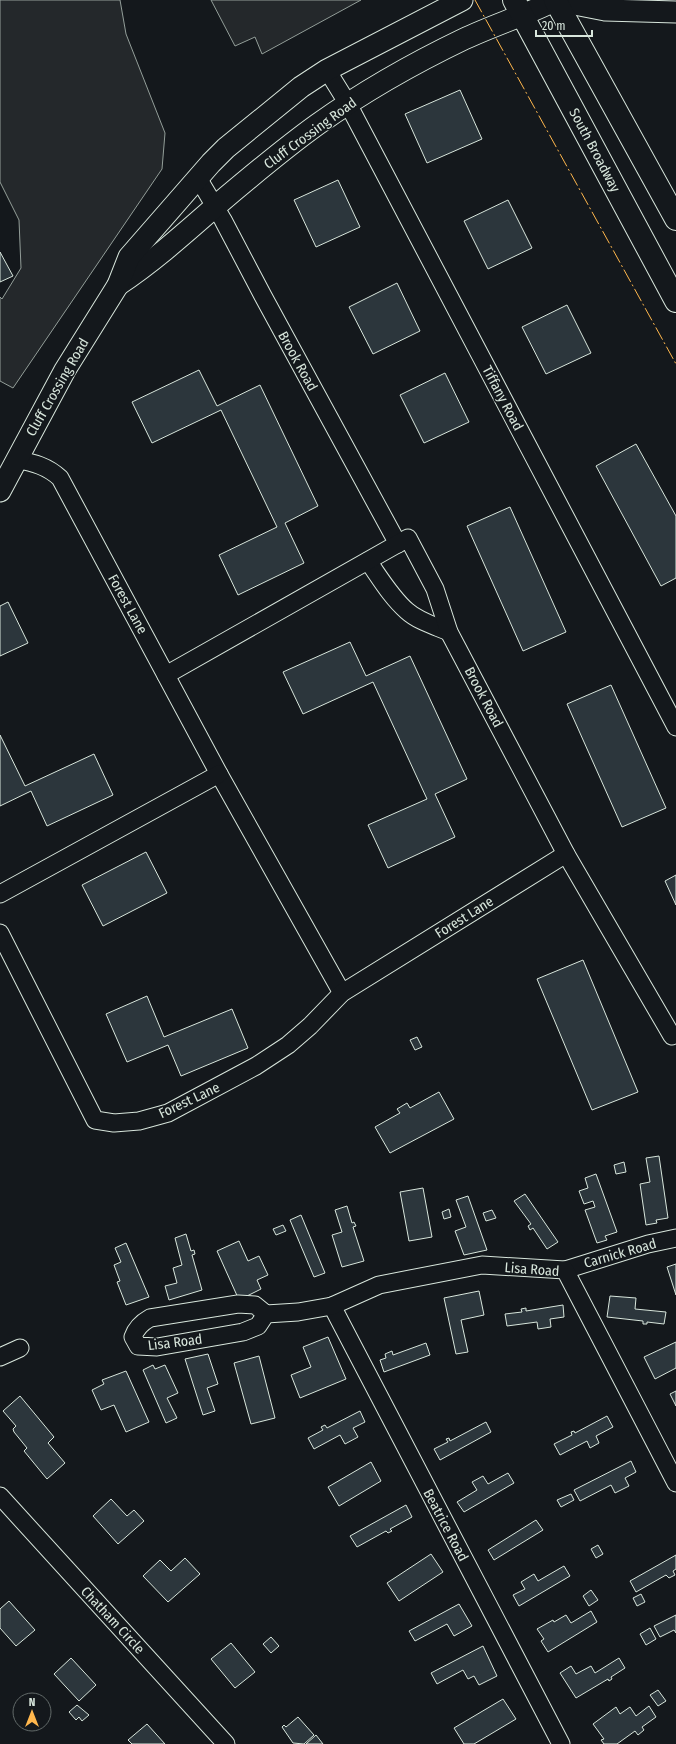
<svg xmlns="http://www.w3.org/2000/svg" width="676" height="1744" font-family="'Fira Sans Condensed',sans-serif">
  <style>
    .parking { fill: #24282b; stroke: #939e99 }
    .building { fill: #2c363c; stroke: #d8e6dc }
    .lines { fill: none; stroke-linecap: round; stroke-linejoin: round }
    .minor-casing { stroke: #d8e6dc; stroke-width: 19 }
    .tertiary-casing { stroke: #d8e6dc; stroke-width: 23 }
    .primary-casing { stroke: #d8e6dc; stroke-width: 24 }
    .minor { stroke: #14181c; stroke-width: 17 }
    .tertiary { stroke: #14181c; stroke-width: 21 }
    .primary { stroke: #14181c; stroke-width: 22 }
    .power { stroke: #ffb74d; stroke-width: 1; stroke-dasharray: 14 3 2 3; stroke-linecap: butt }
    .labels { text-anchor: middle; stroke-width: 3; stroke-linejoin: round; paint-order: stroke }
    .street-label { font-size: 14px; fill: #d8e6dc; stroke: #14181c }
  </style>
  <rect width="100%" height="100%" fill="#14181c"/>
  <!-- parking -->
  <g class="parking">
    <path d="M0,0H120L126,34L165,133L162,169L13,388L0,381V297L2,299L21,268L19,220L0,182Z"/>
    <path d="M211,0H361L262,54L255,37L235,46Z"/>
  </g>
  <!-- building -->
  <g class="building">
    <path d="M460,90L482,139L427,163L405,114Z"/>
    <path d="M338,180L360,227L316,247L294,200Z"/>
    <path d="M508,200L532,248L488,269L464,221Z"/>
    <path d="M0,252L13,276L0,282Z"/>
    <path d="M397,283L420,331L373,354L349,307Z"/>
    <path d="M567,305L591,353L546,374L522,327Z"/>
    <path d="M199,370L217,406L260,385L318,506L285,523L304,563L238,595L219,555L277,527L221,410L152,443L132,402Z"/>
    <path d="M445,373L469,422L424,443L400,395Z"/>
    <path d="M636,444L676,516V578L661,586L596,466Z"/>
    <path d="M510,507L566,632L523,651L467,526Z"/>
    <path d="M8,602L28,643L0,656V606Z"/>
    <path d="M350,642L366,676L410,656L467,779L435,794L455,837L388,868L368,825L427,799L373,682L303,714L283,672Z"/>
    <path d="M611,685L666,808L622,827L567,704Z"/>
    <path d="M0,735L25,786L94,754L113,795L47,826L31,791L0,806Z"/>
    <path d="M146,852L167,893L103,926L82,885Z"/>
    <path d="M676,875V905L665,881Z"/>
    <path d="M583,960L638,1092L592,1110L537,979Z"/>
    <path d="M147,996L164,1037L232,1009L248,1048L181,1076L168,1045L127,1062L106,1014Z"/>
    <path d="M417,1037L422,1047L415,1050L410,1040Z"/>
    <path d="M439,1092L454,1119L390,1153L375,1127L400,1113L397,1109L407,1103L410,1108Z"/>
    <path d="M659,1156L668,1218L656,1220L657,1223L646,1225L640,1184L650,1182L646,1158Z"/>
    <path d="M624,1162L626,1172L616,1174L614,1165Z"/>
    <path d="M596,1174L617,1232L605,1236L607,1240L597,1243L585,1210L595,1207L593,1201L584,1204L579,1191L588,1188L585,1178Z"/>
    <path d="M423,1188L432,1237L409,1241L400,1192Z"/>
    <path d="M525,1194L558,1242L547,1249L533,1228L530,1230L528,1226L531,1224L514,1201Z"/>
    <path d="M468,1196L487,1250L464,1255L455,1231L466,1227L456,1200Z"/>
    <path d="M347,1206L352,1223L354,1222L356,1226L353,1227L364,1261L342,1267L332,1235L342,1232L335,1210Z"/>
    <path d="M449,1209L451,1217L444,1219L442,1212Z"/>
    <path d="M492,1210L496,1218L486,1221L483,1213Z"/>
    <path d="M301,1215L325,1273L314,1277L290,1220Z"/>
    <path d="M283,1225L286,1231L276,1235L273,1229Z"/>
    <path d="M186,1234L191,1251L194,1250L195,1254L192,1255L202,1290L169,1300L165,1286L177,1283L173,1268L182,1265L175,1238Z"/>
    <path d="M239,1241L248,1261L259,1256L268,1275L257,1280L261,1289L239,1300L217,1251Z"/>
    <path d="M126,1243L149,1297L126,1305L117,1282L120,1281L114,1265L121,1262L115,1248Z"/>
    <path d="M676,1264V1295L667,1267Z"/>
    <path d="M479,1291L484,1315L461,1320L468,1352L456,1354L444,1298Z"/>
    <path d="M610,1296L636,1298L635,1309L666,1312L664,1324L647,1322V1324H643V1321L607,1317Z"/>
    <path d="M563,1305L564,1317L550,1319L551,1327L538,1329L537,1322L507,1326L505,1314L522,1312L521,1309L526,1308V1311Z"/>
    <path d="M328,1337L346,1379L300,1398L291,1375L311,1367L303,1347Z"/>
    <path d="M676,1342V1368L655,1379L644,1357Z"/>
    <path d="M426,1343L430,1355L384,1372L380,1360L386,1358L385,1354L392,1351L393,1355Z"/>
    <path d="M208,1354L218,1384L207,1388L215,1411L203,1415L185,1359Z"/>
    <path d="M259,1356L275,1418L251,1424L234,1363Z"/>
    <path d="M153,1365L155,1369L165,1365L178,1393L167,1398L177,1418L166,1423L143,1370Z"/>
    <path d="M126,1371L149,1422L126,1432L114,1405L101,1410L92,1390L104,1384L102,1380Z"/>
    <path d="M676,1391V1406L670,1394Z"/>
    <path d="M20,1396L54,1437L48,1443L65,1463L47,1479L24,1451L27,1448L14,1432L13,1429L16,1426L3,1411Z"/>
    <path d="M360,1411L365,1422L353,1428L358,1437L345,1444L340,1435L314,1449L308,1438L323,1430L321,1427L325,1425L327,1428Z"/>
    <path d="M607,1416L613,1427L596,1436L599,1443L590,1448L587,1441L560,1455L554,1444L572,1435L571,1432L574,1431L575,1433Z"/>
    <path d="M486,1422L491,1432L440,1460L434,1449L448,1442L446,1439L449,1438L450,1441Z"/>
    <path d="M631,1461L636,1472L625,1478L629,1486L615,1493L611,1485L580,1501L574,1490Z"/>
    <path d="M371,1462L381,1481L339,1506L328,1487Z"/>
    <path d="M508,1473L514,1483L464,1512L457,1502L477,1490L472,1482L483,1476L488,1484Z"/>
    <path d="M571,1494L574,1500L561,1507L557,1500Z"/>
    <path d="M111,1499L127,1516L134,1510L144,1521L118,1544L93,1516Z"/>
    <path d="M406,1505L412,1517L390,1529L392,1531L388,1533L386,1531L357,1547L350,1536Z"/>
    <path d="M536,1520L543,1530L494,1560L488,1550Z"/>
    <path d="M598,1545L603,1554L596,1558L591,1549Z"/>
    <path d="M431,1554L443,1572L399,1601L387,1583Z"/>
    <path d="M676,1555V1569L673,1571L675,1575L669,1578L666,1575L636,1592L630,1581Z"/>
    <path d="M185,1558L200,1574L168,1602L143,1576L160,1560L171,1571Z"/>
    <path d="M564,1566L570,1576L519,1606L513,1595L525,1589L521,1582L534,1574L538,1581Z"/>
    <path d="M591,1590L598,1600L589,1606L583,1596Z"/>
    <path d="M641,1594L645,1602L637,1606L633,1598Z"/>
    <path d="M9,1601L35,1630L16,1646L0,1628V1609Z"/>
    <path d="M459,1604L472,1626L454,1636L447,1624L415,1641L409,1631Z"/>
    <path d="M591,1611L597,1622L548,1652L541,1641L544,1639L537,1629L553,1620L554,1622L566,1615L571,1623Z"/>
    <path d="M676,1615V1633L674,1630L660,1637L654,1626Z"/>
    <path d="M650,1628L656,1639L646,1645L640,1634Z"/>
    <path d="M271,1637L279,1646L271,1653L263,1644Z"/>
    <path d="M231,1643L255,1672L235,1688L211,1659Z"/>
    <path d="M483,1646L497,1676L479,1685L474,1676L468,1679L463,1670L437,1684L431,1673Z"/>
    <path d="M71,1658L96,1685L79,1701L54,1674Z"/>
    <path d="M619,1658L625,1668L611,1677L612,1679L609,1681L608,1679L576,1698L560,1673L571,1666L576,1674L591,1666L595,1673Z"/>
    <path d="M658,1690L666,1701L658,1706L650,1695Z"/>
    <path d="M503,1699L516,1719L474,1744H464L454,1728Z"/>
    <path d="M77,1705L89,1715L82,1721L79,1717L76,1720L69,1712Z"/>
    <path d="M649,1706L656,1717L642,1727L644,1730L638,1735L635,1731L617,1744H604L601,1740L604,1739L593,1724L616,1707L620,1714L630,1707L636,1716Z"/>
    <path d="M298,1717L314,1735L304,1744L293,1743L282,1727L284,1725L286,1727Z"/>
    <path d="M147,1724L165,1744H132L128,1740Z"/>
    <path d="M316,1735L323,1744H306Z"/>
  </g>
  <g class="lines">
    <!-- minor casing -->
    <g class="minor-casing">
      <g id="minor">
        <path d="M327,70L348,104L676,727"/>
        <path d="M198,178L223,220L263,296L398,544"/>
        <path d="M16,459C34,463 47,466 60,478L219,774L342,993"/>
        <path d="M368,561C380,578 391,597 407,611C418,621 435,626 449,632"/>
        <path d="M166,675L408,538L435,589L449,632L566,854L672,1036"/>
        <path d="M0,894L219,774"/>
        <path d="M0,933L95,1120L114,1123L139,1121L168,1113L256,1066L288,1045L310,1026L342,993L566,854"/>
        <path d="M565,1270L648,1244L676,1238"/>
        <path d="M332,1306L561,1744"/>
        <path d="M266,1314L258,1326L243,1332L157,1347L138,1346L133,1337C136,1328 141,1323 150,1318L238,1304L255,1305L266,1314L298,1312L332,1306L379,1285L482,1265L565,1270L676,1483"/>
        <path d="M0,1357L20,1348"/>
        <path d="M0,1496L226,1744"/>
      </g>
    </g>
    <!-- tertiary casing -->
    <g class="tertiary-casing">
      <g id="tertiary">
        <path d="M554,0L605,10L676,12"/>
        <path d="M118,285C154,261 185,233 217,205C250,177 283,149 318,124C363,92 414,63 464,39C494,25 526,15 556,0"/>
        <path d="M0,491L65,370L118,285L129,257L211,163L226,148L301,87L327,70L462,0"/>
      </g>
    </g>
    <!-- primary casing -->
    <g class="primary-casing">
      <g id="primary">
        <path d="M514,0L676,301"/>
        <path d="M555,0L676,219"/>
      </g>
    </g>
    <!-- minor -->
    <use href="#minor" class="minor"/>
    <!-- tertiary -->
    <use href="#tertiary" class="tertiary"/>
    <!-- primary -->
    <use href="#primary" class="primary"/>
    <!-- power -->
    <path class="power" d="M475,0L676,364"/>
  </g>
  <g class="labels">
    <!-- street labels -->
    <g class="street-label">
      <text transform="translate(310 133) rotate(-36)" y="5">Cluff Crossing Road</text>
      <text transform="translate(595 150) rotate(62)" y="5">South Broadway</text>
      <text transform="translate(298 361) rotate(61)" y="5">Brook Road</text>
      <text transform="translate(57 387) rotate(-60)" y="5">Cluff Crossing Road</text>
      <text transform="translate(503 398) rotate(62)" y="5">Tiffany Road</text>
      <text transform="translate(128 604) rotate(61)" y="5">Forest Lane</text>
      <text transform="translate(484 697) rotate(62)" y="5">Brook Road</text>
      <text transform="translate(464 917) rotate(-32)" y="5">Forest Lane</text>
      <text transform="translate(189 1100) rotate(-25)" y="5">Forest Lane</text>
      <text transform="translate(620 1253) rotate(-16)" y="5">Carnick Road</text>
      <text transform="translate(532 1269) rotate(4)" y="5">Lisa Road</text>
      <text transform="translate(175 1342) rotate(-7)" y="5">Lisa Road</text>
      <text transform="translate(446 1525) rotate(62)" y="5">Beatrice Road</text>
      <text transform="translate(113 1620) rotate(47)" y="5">Chatham Circle</text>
    </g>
  </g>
  <!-- north arrow -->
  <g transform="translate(32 1712)"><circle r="19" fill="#14181c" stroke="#626a69"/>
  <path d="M0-3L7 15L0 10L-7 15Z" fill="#ffb74d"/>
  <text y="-6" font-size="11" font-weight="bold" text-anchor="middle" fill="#d8e6dc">N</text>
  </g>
  <!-- scale -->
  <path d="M536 30v6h56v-6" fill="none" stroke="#d8e6dc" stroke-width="2"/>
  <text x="542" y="30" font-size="12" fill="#d8e6dc" stroke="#14181c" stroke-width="3" paint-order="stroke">20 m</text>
</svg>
